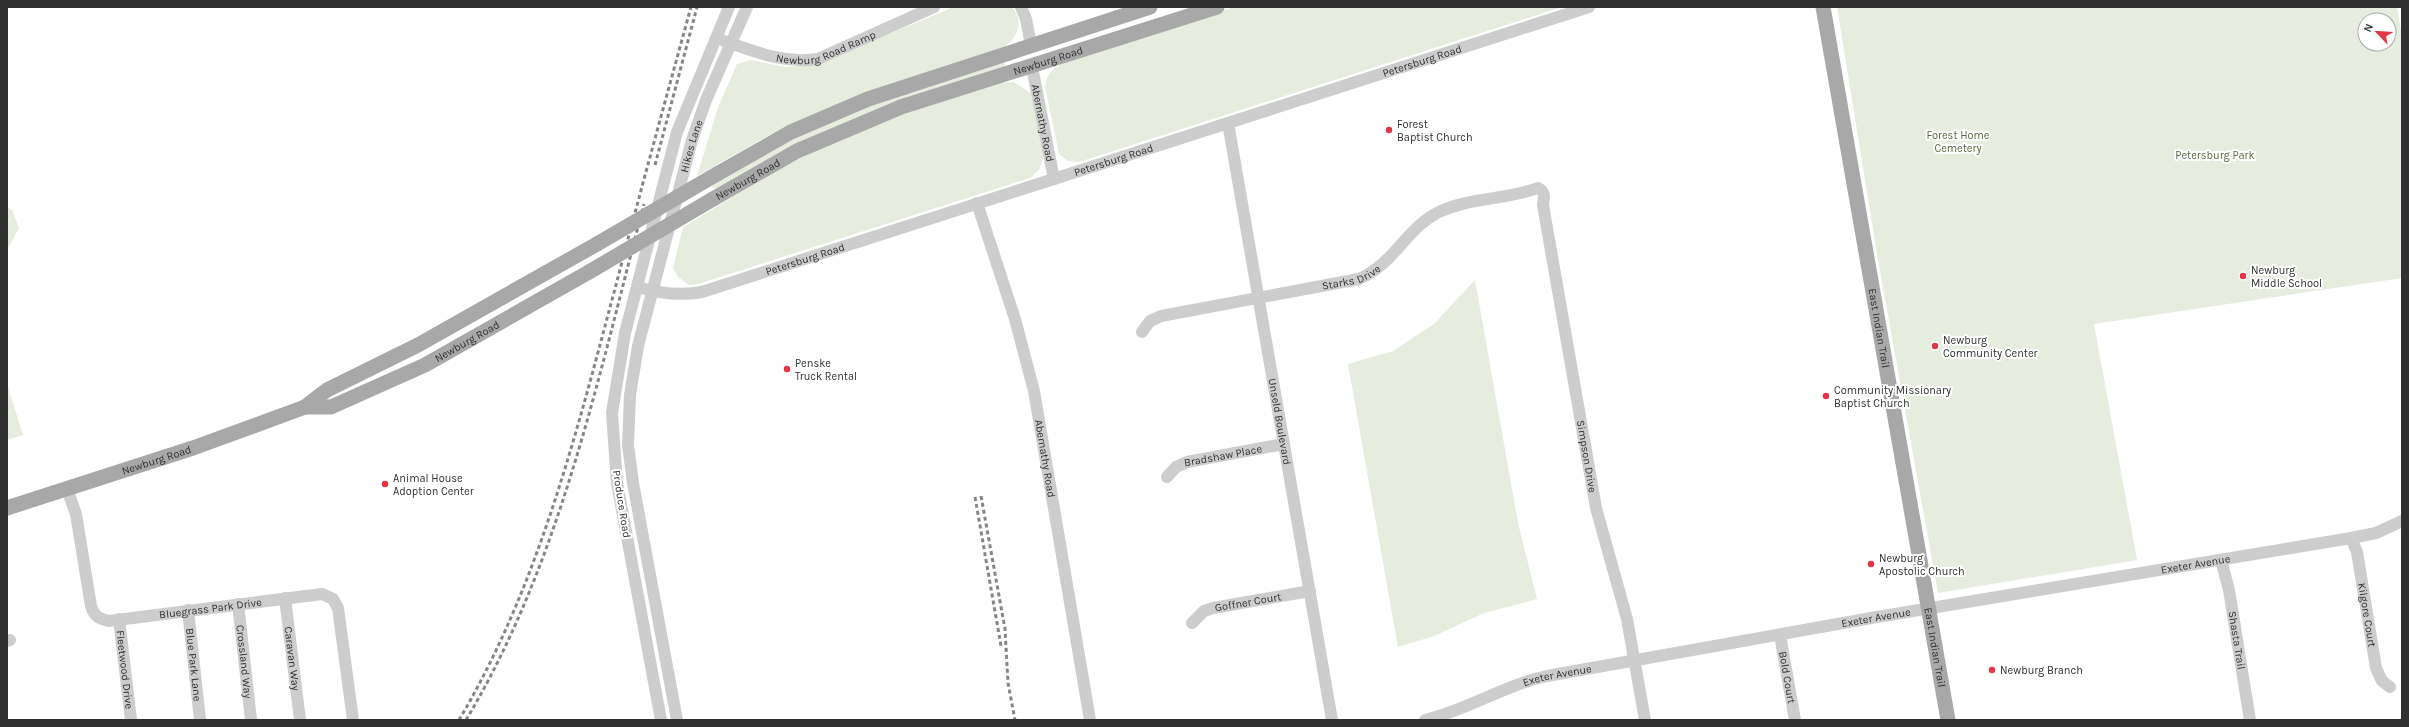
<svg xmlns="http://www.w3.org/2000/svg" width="2409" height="727" font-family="Karla,sans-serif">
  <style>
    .green { fill: #e6ecde; fill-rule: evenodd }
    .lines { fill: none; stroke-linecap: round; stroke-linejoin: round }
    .minor { stroke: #cdcdcd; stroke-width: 12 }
    .major { stroke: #a8a8a8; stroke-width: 15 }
    .rail { stroke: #858585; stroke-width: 3; stroke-dasharray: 4 3; stroke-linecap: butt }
    .major-bridge { stroke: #a8a8a8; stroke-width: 15 }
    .poi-dot { fill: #e33645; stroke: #fff; stroke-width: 1.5 }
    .labels { text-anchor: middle; stroke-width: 4; stroke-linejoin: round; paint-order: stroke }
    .street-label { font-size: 11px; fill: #303030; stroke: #fff }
    .poi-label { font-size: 11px; fill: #303030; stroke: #fff; text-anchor: start }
    .park-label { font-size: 11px; fill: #536b3d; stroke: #fff }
  </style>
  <rect width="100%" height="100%" fill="#fff"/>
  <!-- green -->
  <g class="green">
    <path d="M954,7H1012C1026,24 1016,40 1000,50L899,83L771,134L697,176L718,107L737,64L751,60L785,67L814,65Z"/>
    <path d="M1234,7H1562L1079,162L1068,161L1059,154L1045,86C1047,70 1058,65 1072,60Z"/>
    <path d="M1837,7H2397L2402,37V278L2094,324L2137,560L1938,593L1877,254ZM2365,20H2389V44H2365Z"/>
    <path d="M1004,60L1006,69L717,189L711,187L737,169L813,129L885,100Z"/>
    <path d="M1014,82L1032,94L1044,156L1039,170L1030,178L698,284L689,285L678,277L673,268L683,227C729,200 775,169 825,146C881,119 941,102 999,83Z"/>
    <path d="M7,207L12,210L19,228L7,250Z"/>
    <path d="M1475,280L1518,523L1537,599L1484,613L1434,636L1398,647L1348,364L1393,351L1434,324Z"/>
    <path d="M7,384L23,435L7,440Z"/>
  </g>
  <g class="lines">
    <!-- minor -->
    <g class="minor">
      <path d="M1021,7L1026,19L1031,45"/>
      <path id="s1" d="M724,41C756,52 784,64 818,59L934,7"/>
      <path id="s2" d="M1032,67L1054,179"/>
      <path id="s3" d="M1228,123L1332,720"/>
      <path id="s4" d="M977,203L1015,319L1034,391L1090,720"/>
      <path id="s5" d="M637,287C658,293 681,296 702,292L1589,7"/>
      <path id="s6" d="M1142,332L1150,321L1161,316L1359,279C1394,264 1406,229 1437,213C1468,197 1506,200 1538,188C1546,192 1544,198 1543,205L1596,508L1627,619L1645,720"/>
      <path id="s7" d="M1167,477L1176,467L1187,462L1284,444"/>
      <path id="s8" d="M67,489L76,514L91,606C94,616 99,619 109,621L322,594L333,599L338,608L353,720"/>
      <path id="s9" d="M2351,538L2357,552L2376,668L2382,681L2390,687"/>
      <path id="s10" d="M2221,560L2229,590L2250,720"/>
      <path id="s11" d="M285,598L300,720"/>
      <path id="s12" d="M238,604L251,720"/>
      <path id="s13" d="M188,610L200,720"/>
      <path id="s14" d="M119,619L131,720"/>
      <path id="s15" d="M1192,623L1204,611L1213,608L1310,591"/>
      <path id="s16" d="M1780,635L1795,720"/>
      <path d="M7,641L10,640"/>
      <path d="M661,720L617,483L612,413L625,333L677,132L729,7"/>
      <path id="s17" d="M677,720L633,483L628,445L630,395L638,346L692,140L706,100L747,7"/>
      <path id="s18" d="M1425,720C1468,710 1504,685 1547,676L1877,617L2351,538L2376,533L2402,521"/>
    </g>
    <!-- major -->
    <g class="major">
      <path id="s19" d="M1823,7L1948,720"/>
      <path d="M717,174L791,132L868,99L1150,7"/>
      <path id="s20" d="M713,199L797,151L901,107L1217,7"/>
      <path d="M305,407L327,390L418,345L597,244"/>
      <path id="s21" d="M7,508L193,448L305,407H331L425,365L589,272"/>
    </g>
    <!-- rail -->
    <g class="rail">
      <path d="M655,165L697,7"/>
      <path d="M981,496L1005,629L1008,683L1015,720"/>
      <path d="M975,497L1001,646"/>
      <path d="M459,720C539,585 577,431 617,281C641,189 666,98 691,7"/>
      <path d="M466,720C560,563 598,378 644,204"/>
    </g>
    <!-- major-bridge -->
    <g class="major-bridge">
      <path d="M597,244L717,174"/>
      <path d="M589,272L713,199"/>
    </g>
  </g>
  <!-- markers -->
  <g class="poi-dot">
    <circle cx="1389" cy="130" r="4"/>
    <circle cx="2243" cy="276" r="4"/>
    <circle cx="1935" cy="346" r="4"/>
    <circle cx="787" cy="369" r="4"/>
    <circle cx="1826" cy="396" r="4"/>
    <circle cx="385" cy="484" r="4"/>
    <circle cx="1871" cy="564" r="4"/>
    <circle cx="1992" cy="670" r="4"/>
  </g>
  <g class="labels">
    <!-- street labels -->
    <g class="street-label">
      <text dy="4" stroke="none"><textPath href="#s1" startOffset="107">Newburg Road Ramp</textPath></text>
      <text dy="4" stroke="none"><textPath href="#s20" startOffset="364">Newburg Road</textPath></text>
      <text dy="4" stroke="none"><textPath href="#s5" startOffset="822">Petersburg Road</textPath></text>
      <text dy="4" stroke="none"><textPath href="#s2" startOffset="57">Abernathy Road</textPath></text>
      <text dy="4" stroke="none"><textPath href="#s17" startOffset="586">Hikes Lane</textPath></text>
      <text dy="4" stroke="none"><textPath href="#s5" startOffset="498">Petersburg Road</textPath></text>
      <text dy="4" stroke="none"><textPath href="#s20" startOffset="40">Newburg Road</textPath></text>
      <text dy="4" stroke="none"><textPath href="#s5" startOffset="174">Petersburg Road</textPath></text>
      <text dy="4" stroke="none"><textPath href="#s6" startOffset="220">Starks Drive</textPath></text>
      <text dy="4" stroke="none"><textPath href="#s19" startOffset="326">East Indian Trail</textPath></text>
      <text dy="4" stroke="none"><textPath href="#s21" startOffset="492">Newburg Road</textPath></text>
      <text dy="4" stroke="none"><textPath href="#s3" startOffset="303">Unseld Boulevard</textPath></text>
      <text dy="4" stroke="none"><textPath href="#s7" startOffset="62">Bradshaw Place</textPath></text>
      <text dy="4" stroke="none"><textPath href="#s6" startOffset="709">Simpson Drive</textPath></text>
      <text dy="4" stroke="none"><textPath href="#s4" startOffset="265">Abernathy Road</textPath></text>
      <text dy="4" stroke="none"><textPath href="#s21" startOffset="157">Newburg Road</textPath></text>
      <text transform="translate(622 504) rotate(81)" y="4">Produce Road</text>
      <text dy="4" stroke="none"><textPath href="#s18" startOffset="788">Exeter Avenue</textPath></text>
      <text dy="4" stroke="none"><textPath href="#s15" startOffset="62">Goffner Court</textPath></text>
      <text dy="4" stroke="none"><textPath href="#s8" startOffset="247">Bluegrass Park Drive</textPath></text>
      <text dy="4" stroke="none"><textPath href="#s9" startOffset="79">Kilgore Court</textPath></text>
      <text dy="4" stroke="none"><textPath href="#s18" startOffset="464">Exeter Avenue</textPath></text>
      <text dy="4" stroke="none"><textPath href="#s10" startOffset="82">Shasta Trail</textPath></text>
      <text dy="4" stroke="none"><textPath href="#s19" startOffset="650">East Indian Trail</textPath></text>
      <text dy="4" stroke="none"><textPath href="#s11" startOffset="61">Caravan Way</textPath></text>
      <text dy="4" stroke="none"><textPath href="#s12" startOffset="58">Crossland Way</textPath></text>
      <text dy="4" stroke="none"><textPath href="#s13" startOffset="55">Blue Park Lane</textPath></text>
      <text dy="4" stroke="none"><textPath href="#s14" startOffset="51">Fleetwood Drive</textPath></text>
      <text dy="4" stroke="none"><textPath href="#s18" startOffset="140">Exeter Avenue</textPath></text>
      <text dy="4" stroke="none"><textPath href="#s16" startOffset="43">Bold Court</textPath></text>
    </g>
    <!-- poi labels -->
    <g class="poi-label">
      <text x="1397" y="128">Forest<tspan x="1397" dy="13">Baptist Church</tspan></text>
      <text x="2251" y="274">Newburg<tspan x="2251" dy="13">Middle School</tspan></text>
      <text x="1943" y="344">Newburg<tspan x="1943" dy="13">Community Center</tspan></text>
      <text x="795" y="367">Penske<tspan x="795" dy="13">Truck Rental</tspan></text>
      <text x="1834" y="394">Community Missionary<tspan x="1834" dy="13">Baptist Church</tspan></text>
      <text x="393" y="482">Animal House<tspan x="393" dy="13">Adoption Center</tspan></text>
      <text x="1879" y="562">Newburg<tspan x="1879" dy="13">Apostolic Church</tspan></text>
      <text x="2000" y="674">Newburg Branch</text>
    </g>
    <!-- park labels -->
    <g class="park-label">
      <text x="1958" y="139">Forest Home<tspan x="1958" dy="13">Cemetery</tspan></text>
      <text x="2215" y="159">Petersburg Park</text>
    </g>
  </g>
  <!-- border -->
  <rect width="2409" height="727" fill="none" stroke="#303030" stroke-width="16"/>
  <!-- north arrow -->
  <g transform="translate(2377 32) rotate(295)"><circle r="19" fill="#ffffff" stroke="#acacac"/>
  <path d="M0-3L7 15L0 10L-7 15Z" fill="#e33645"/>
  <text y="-6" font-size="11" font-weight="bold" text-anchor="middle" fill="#303030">N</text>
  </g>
</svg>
